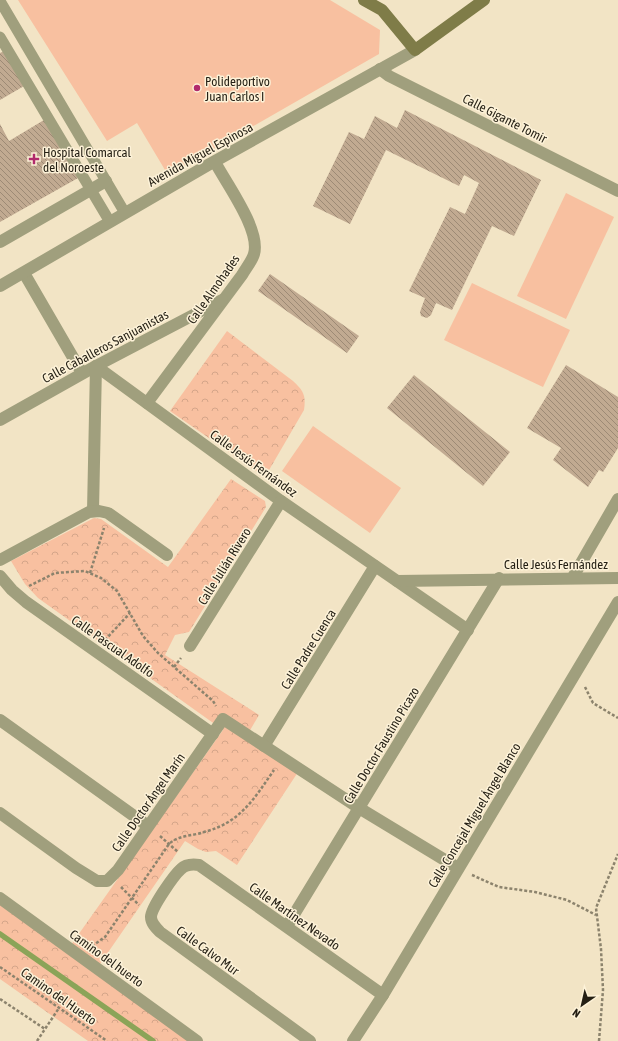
<svg xmlns="http://www.w3.org/2000/svg" width="618" height="1041" font-family="'Asap Condensed',sans-serif">
  <style>
    .park { fill: url(#park-crowns) }
    .garden { fill: #f8c0a0 }
    .lines { fill: none; stroke-linecap: round; stroke-linejoin: round }
    .stream { stroke: #8ba458; stroke-width: 5.5 }
    .building { fill: url(#building-back-hatch) }
    .path { stroke: #8c836d; stroke-width: 2.5; stroke-dasharray: 3 2; stroke-linecap: butt }
    .lane { stroke: #a09f7d; stroke-width: 11 }
    .street { stroke: #a09f7d; stroke-width: 12 }
    .secondary { stroke: #7f7c48; stroke-width: 12 }
    .poi-dot { fill: #b12a6c; stroke: #fdf2d8; stroke-width: 1.5 }
    .labels { text-anchor: middle; stroke-width: 3; stroke-linejoin: round; paint-order: stroke }
    .poi-label { font-size: 13px; fill: #241f14; stroke: #fdf2d8; text-anchor: start }
    .street-label { font-size: 13px; fill: #241f14; stroke: #fdf2d8 }
  </style>
  <defs>
    <pattern id="park-crowns" width="20" height="18" patternUnits="userSpaceOnUse"><rect width="20" height="18" fill="#f8c0a0"/><path d="M2 6a3 3 0 1 1 6 0M12 15a3 3 0 1 1 6 0" fill="none" stroke="#d4a589"/></pattern>
    <pattern id="building-back-hatch" width="6" height="6" patternUnits="userSpaceOnUse"><rect width="6" height="6" fill="#c1aa91"/><path d="M-1 5l2 2M0 0l6 6M5-1l2 2" fill="none" stroke="#9d8a75"/></pattern>
  </defs>
  <rect width="100%" height="100%" fill="#f2e4c5"/>
  <!-- park -->
  <g class="park">
    <path d="M227,331L293,381C304,391 306,396 304,410L265,477L170,411Z"/>
    <path d="M231,479L265,501L266,507L189,632L175,635L165,655L259,715L249,732L302,766L237,865L216,851L206,852L198,849L185,841L100,964L71,945L223,730L38,598L25,584L11,561L94,518L101,519L168,567Z"/>
    <path d="M0,898L197,1041H88L0,979Z"/>
  </g>
  <!-- garden -->
  <g class="garden">
    <path d="M18,0H330L380,30L379,54L168,175L137,123L107,141Z"/>
    <path d="M566,193L614,217L566,319L517,296Z"/>
    <path d="M472,283L570,330L543,387L444,340Z"/>
    <path d="M313,426L401,488L370,533L282,471Z"/>
  </g>
  <g class="lines">
    <!-- stream -->
    <path class="stream" d="M0,934L153,1041"/>
  </g>
  <!-- building -->
  <g class="building">
    <path d="M4,51L24,86L0,100V53Z"/>
    <path d="M405,110L541,180L514,236L492,226L452,310L436,303L431,315L427,318L421,316L420,312L425,298L409,291L450,207L465,214L479,183L464,175L459,186L386,150L350,224L313,206L349,132L364,139L375,116L397,128Z"/>
    <path d="M44,120L78,178L0,222V124L9,141Z"/>
    <path d="M270,274L359,336L347,353L258,291Z"/>
    <path d="M566,365L618,397V448L603,472L599,470L588,487L553,460L561,448L527,428Z"/>
    <path d="M414,375L510,452L483,486L387,408Z"/>
  </g>
  <g class="lines">
    <!-- path -->
    <g class="path">
      <path d="M90,573L104,528"/>
      <path d="M29,586L55,573L85,571L101,578L117,591L143,636L158,653L213,701L216,706"/>
      <path d="M105,640L130,613"/>
      <path d="M174,667L181,658"/>
      <path d="M585,687L593,703L618,718"/>
      <path d="M160,836L178,852"/>
      <path d="M472,875L499,887L535,892L567,900L596,915"/>
      <path d="M121,887L139,905"/>
      <path d="M92,946L105,937L169,844C178,835 193,836 204,832C240,823 254,799 274,770"/>
      <path d="M0,967L107,1041"/>
      <path d="M0,999L45,1029"/>
      <path d="M37,1041L59,1008"/>
      <path d="M599,1041L603,990L601,949L596,908L618,854"/>
    </g>
    <!-- lane -->
    <g class="lane">
      <path d="M0,1L125,213"/>
      <path d="M0,37L110,222"/>
    </g>
    <!-- street -->
    <g class="street">
      <path d="M380,69L389,76L618,191"/>
      <path d="M0,242L106,181"/>
      <path d="M24,273L82,373"/>
      <path d="M0,286L208,165L415,50"/>
      <path d="M96,366L281,501L468,630"/>
      <path d="M147,403L242,275C246,268 252,261 254,254C261,230 226,183 215,162"/>
      <path d="M0,420L96,366L222,300"/>
      <path d="M93,511L96,366"/>
      <path d="M0,560L89,512L99,511L108,513L167,555"/>
      <path d="M0,576L12,590L26,602L213,734"/>
      <path d="M573,577L618,499"/>
      <path d="M397,581L618,578"/>
      <path d="M190,646L281,501"/>
      <path d="M0,720L148,826"/>
      <path d="M264,746L375,566"/>
      <path d="M0,813L76,868L97,881H107L118,870L223,719L359,808L458,868"/>
      <path d="M0,898L197,1041"/>
      <path d="M287,926L499,578"/>
      <path d="M310,1041L160,932C156,928 151,923 151,917C151,908 174,875 181,869C186,864 192,864 199,865L383,995"/>
      <path d="M353,1041L383,995L618,602"/>
    </g>
    <!-- secondary -->
    <path class="secondary" d="M364,0L382,10L415,50L484,0"/>
  </g>
  <!-- markers -->
  <g class="poi-dot">
    <circle cx="197" cy="88" r="4"/>
    <path d="M32 153h4v4h4v4h-4v4h-4v-4h-4v-4h4z"/>
  </g>
  <g class="labels">
    <!-- poi labels -->
    <g class="poi-label">
      <text x="205" y="86">Polideportivo<tspan x="205" dy="15">Juan Carlos I</tspan></text>
      <text x="43" y="157">Hospital Comarcal<tspan x="43" dy="15">del Noroeste</tspan></text>
    </g>
    <!-- street labels -->
    <g class="street-label">
      <text transform="translate(505 118) rotate(27)" y="5">Calle Gigante Tomir</text>
      <text transform="translate(200 154) rotate(-29)" y="5">Avenida Miguel Espinosa</text>
      <text transform="translate(213 289) rotate(-55)" y="5">Calle Almohades</text>
      <text transform="translate(105 346) rotate(-28)" y="5">Calle Caballeros Sanjuanistas</text>
      <text transform="translate(254 463) rotate(36)" y="5">Calle Jesús Fernández</text>
      <text x="556" y="569">Calle Jesús Fernández</text>
      <text transform="translate(224 566) rotate(-58)" y="5">Calle Julián Rivero</text>
      <text transform="translate(113 646) rotate(35)" y="5">Calle Pascual Adolfo</text>
      <text transform="translate(308 649) rotate(-58)" y="5">Calle Padre Cuenca</text>
      <text transform="translate(381 745) rotate(-59)" y="5">Calle Doctor Faustino Picazo</text>
      <text transform="translate(148 802) rotate(-55)" y="5">Calle Doctor Ángel Marín</text>
      <text transform="translate(474 815) rotate(-59)" y="5">Calle Concejal Miguel Ángel Blanco</text>
      <text transform="translate(295 916) rotate(35)" y="5">Calle Martínez Nevado</text>
      <text transform="translate(208 950) rotate(36)" y="5">Calle Calvo Mur</text>
      <text transform="translate(107 958) rotate(36)" y="5">Camino del huerto</text>
      <text transform="translate(59 996) rotate(35)" y="5">Camino del Huerto</text>
    </g>
  </g>
  <!-- north arrow -->
  <g transform="translate(582 1005) rotate(214)" stroke="#fdf2d8" stroke-width="3" paint-order="stroke">
  <path d="M0-3L7 15L0 10L-7 15Z" fill="#241f14"/>
  <text y="-6" font-size="11" font-weight="bold" text-anchor="middle" fill="#241f14">N</text>
  </g>
</svg>
